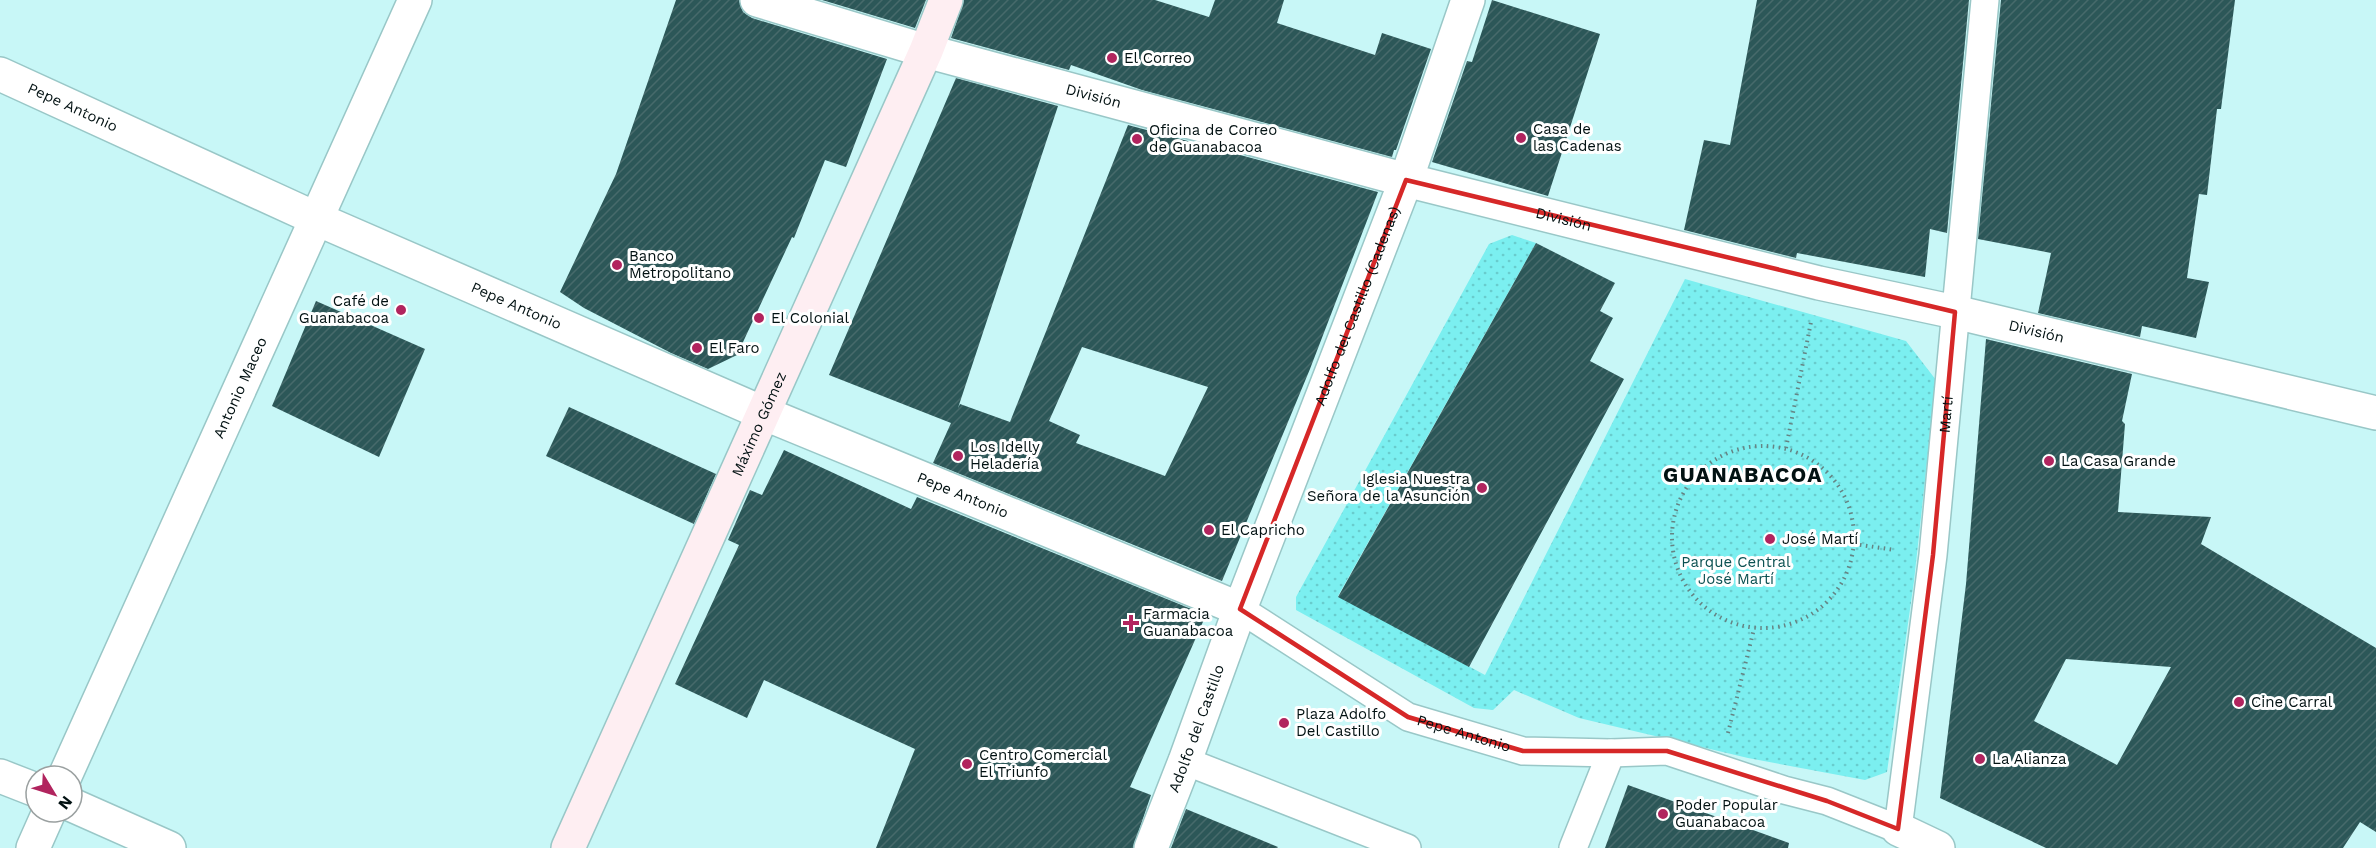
<svg xmlns="http://www.w3.org/2000/svg" width="2376" height="848" font-family="'Work Sans',sans-serif">
  <style>
    .grass { fill: url(#grass-dots) }
    .building { fill: url(#building-hatch); fill-rule: evenodd }
    .lines { fill: none; stroke-linecap: round; stroke-linejoin: round }
    .pedestrian-casing { stroke: #99c7c7; stroke-width: 30 }
    .minor-casing { stroke: #99c7c7; stroke-width: 36 }
    .tertiary-casing { stroke: #99c7c7; stroke-width: 36 }
    .secondary-casing { stroke: #99c7c7; stroke-width: 36 }
    .path { stroke: #658484; stroke-width: 4; stroke-dasharray: 1.5 4.5; stroke-linecap: butt }
    .pedestrian { stroke: #fff; stroke-width: 27 }
    .minor { stroke: #fff; stroke-width: 33 }
    .tertiary { stroke: #fff; stroke-width: 33 }
    .secondary { stroke: #feeef2; stroke-width: 33 }
    .marked { fill: none; stroke: #d62828; stroke-width: 4.5; stroke-linejoin: round }
    .poi-dot { fill: #b1245e; stroke: #fff; stroke-width: 2 }
    .labels { text-anchor: middle; stroke-width: 6; stroke-linejoin: round; paint-order: stroke }
    .poi-label { font-size: 15px; fill: #021112; stroke: #fff; text-anchor: start }
    .street-label { font-size: 15px; fill: #021112; stroke: #fff }
    .park-label { font-size: 15px; fill: #0b5152; stroke: #fff }
    .district-label { font-size: 21px; font-weight: bold; letter-spacing: 1.5px; fill: #021112; stroke: #fff }
  </style>
  <defs>
    <pattern id="grass-dots" width="8" height="8" patternUnits="userSpaceOnUse" patternTransform="scale(1.5)"><rect width="8" height="8" fill="#7beff0"/><path d="M2 2h.1M6 6h.1" fill="none" stroke="#69cccd" stroke-width="1.8" stroke-linecap="round"/></pattern>
    <pattern id="building-hatch" width="6" height="6" patternUnits="userSpaceOnUse" patternTransform="scale(1.5)"><rect width="6" height="6" fill="#2c5758"/><path d="M-1 1l2-2M0 6l6-6M5 7l2-2" fill="none" stroke="#476a6b"/></pattern>
  </defs>
  <rect width="100%" height="100%" fill="#c8f7f7"/>
  <!-- grass -->
  <path class="grass" d="M1512,235L1536,243L1338,596L1485,675L1685,279L1906,341L1936,380L1914,581L1887,772L1865,780L1748,758L1579,718L1514,690L1493,710L1474,708L1296,610V597L1489,244Z"/>
  <!-- building -->
  <g class="building">
    <path d="M676,0H739L743,12L752,18L887,59L846,167L825,160L794,238L792,237L737,355L708,369L671,353L584,308L560,292L616,174Z"/>
    <path d="M822,0H926L915,28Z"/>
    <path d="M964,0H1155L1209,17L1215,0H1284L1277,23L1375,55L1382,33L1431,49L1396,150H1394L1392,157L1142,90L1071,65L1069,70L951,38Z"/>
    <path d="M1492,0L1600,34L1548,196L1432,162L1467,61L1472,62Z"/>
    <path d="M1757,0H1969L1947,233L1930,229L1925,277L1797,253L1796,258L1684,230L1704,140L1730,145Z"/>
    <path d="M2001,0H2235L2221,109H2217L2207,195L2199,194L2187,278L2209,282L2196,338L2142,326L2140,337L2038,313L2051,253L1978,239Z"/>
    <path d="M956,78L1058,106L958,408L960,404L1010,422L1128,125L1378,192L1310,369L1222,581L933,463L951,423L829,375ZM1082,347L1208,387L1165,476L1076,443L1080,435L1049,421Z"/>
    <path d="M1536,243L1615,283L1600,311L1613,318L1590,361L1624,379L1469,667L1338,597Z"/>
    <path d="M316,301L425,349L379,457L272,406Z"/>
    <path d="M1986,339L2132,374L2122,421L2125,424L2118,512L2211,517L2201,544L2376,648V832L2360,822L2343,848H2046L1940,798L1966,584ZM2066,659L2171,667L2117,765L2034,721Z"/>
    <path d="M569,407L716,474L694,524L546,456Z"/>
    <path d="M784,450L911,509L917,497L1206,615L1130,787L1151,795L1133,848H876L915,749L764,680L747,718L675,684L739,545L728,540L750,490L762,495Z"/>
    <path d="M1628,785L1789,843L1788,848H1605Z"/>
    <path d="M1186,809L1278,847L1277,848H1171Z"/>
  </g>
  <g class="lines">
    <!-- pedestrian casing -->
    <g class="pedestrian-casing">
      <g id="pedestrian">
        <path id="s1" d="M1240,609L1408,717L1523,751L1611,753L1667,751L1784,790L1827,801L1898,829L1933,555L1985,0"/>
        <path d="M1185,761L1407,848"/>
        <path d="M1573,848L1611,753"/>
      </g>
    </g>
    <!-- minor casing -->
    <g class="minor-casing">
      <g id="minor">
        <path id="s2" d="M0,74L317,219L763,413"/>
        <path id="s3" d="M65,776L415,0"/>
        <path d="M33,848L49,812"/>
      </g>
    </g>
    <!-- tertiary casing -->
    <g class="tertiary-casing">
      <g id="tertiary">
        <path id="s4" d="M757,0L926,51L1406,180L1819,283L1955,312L2376,413"/>
        <path id="s5" d="M763,413L1240,609"/>
        <path d="M0,776L36,790"/>
        <path d="M72,805L169,848"/>
        <path d="M1898,829L1938,848"/>
        <path id="s6" d="M1151,848L1185,761L1240,609L1406,180L1468,0"/>
      </g>
    </g>
    <!-- secondary casing -->
    <g class="secondary-casing">
      <g id="secondary">
        <path id="s7" d="M568,848C689,584 806,317 926,51L946,0"/>
      </g>
    </g>
    <!-- path -->
    <g class="path">
      <circle cx="1763" cy="537" r="91"/>
      <path d="M1786,448L1811,322"/>
      <path d="M1854,544L1895,550"/>
      <path d="M1728,733L1754,629"/>
    </g>
    <!-- pedestrian -->
    <use href="#pedestrian" class="pedestrian"/>
    <!-- minor -->
    <use href="#minor" class="minor"/>
    <!-- tertiary -->
    <use href="#tertiary" class="tertiary"/>
    <!-- secondary -->
    <use href="#secondary" class="secondary"/>
  </g>
  <!-- marked area -->
  <path class="marked" d="M1406,180L1955,312L1933,555L1898,829L1827,801L1667,751H1523L1408,717L1240,609Z"/>
  <!-- markers -->
  <g class="poi-dot">
    <circle cx="1112" cy="58" r="6"/>
    <circle cx="1521" cy="138" r="6"/>
    <circle cx="1137" cy="139" r="6"/>
    <circle cx="617" cy="265" r="6"/>
    <circle cx="401" cy="310" r="6"/>
    <circle cx="759" cy="318" r="6"/>
    <circle cx="697" cy="348" r="6"/>
    <circle cx="958" cy="456" r="6"/>
    <circle cx="2049" cy="461" r="6"/>
    <circle cx="1482" cy="488" r="6"/>
    <circle cx="1209" cy="530" r="6"/>
    <circle cx="1770" cy="539" r="6"/>
    <path d="M1128 614h6v6h6v6h-6v6h-6v-6h-6v-6h6z"/>
    <circle cx="2239" cy="702" r="6"/>
    <circle cx="1284" cy="723" r="6"/>
    <circle cx="1980" cy="759" r="6"/>
    <circle cx="967" cy="764" r="6"/>
    <circle cx="1663" cy="814" r="6"/>
  </g>
  <g class="labels">
    <!-- poi labels -->
    <g class="poi-label">
      <text x="1124" y="63">El Correo</text>
      <text x="1533" y="134">Casa de<tspan x="1533" dy="17">las Cadenas</tspan></text>
      <text x="1149" y="135">Oficina de Correo<tspan x="1149" dy="17">de Guanabacoa</tspan></text>
      <text x="629" y="261">Banco<tspan x="629" dy="17">Metropolitano</tspan></text>
      <text x="389" y="306" text-anchor="end">Café de<tspan x="389" dy="17">Guanabacoa</tspan></text>
      <text x="771" y="323">El Colonial</text>
      <text x="709" y="353">El Faro</text>
      <text x="970" y="452">Los Idelly<tspan x="970" dy="17">Heladería</tspan></text>
      <text x="2061" y="466">La Casa Grande</text>
      <text x="1470" y="484" text-anchor="end">Iglesia Nuestra<tspan x="1470" dy="17">Señora de la Asunción</tspan></text>
      <text x="1221" y="535">El Capricho</text>
      <text x="1782" y="544">José Martí</text>
      <text x="1143" y="619">Farmacia<tspan x="1143" dy="17">Guanabacoa</tspan></text>
      <text x="2251" y="707">Cine Carral</text>
      <text x="1296" y="719">Plaza Adolfo<tspan x="1296" dy="17">Del Castillo</tspan></text>
      <text x="979" y="760">Centro Comercial<tspan x="979" dy="17">El Triunfo</tspan></text>
      <text x="1992" y="764">La Alianza</text>
      <text x="1675" y="810">Poder Popular<tspan x="1675" dy="17">Guanabacoa</tspan></text>
    </g>
    <!-- street labels -->
    <g class="street-label">
      <text dy="5" stroke="none"><textPath href="#s4" startOffset="350">División</textPath></text>
      <text dy="5" stroke="none"><textPath href="#s2" startOffset="80">Pepe Antonio</textPath></text>
      <text dy="5" stroke="none"><textPath href="#s4" startOffset="836">División</textPath></text>
      <text dy="5" stroke="none"><textPath href="#s2" startOffset="566">Pepe Antonio</textPath></text>
      <text dy="5" stroke="none"><textPath href="#s6" startOffset="580">Adolfo del Castillo (Cadenas)</textPath></text>
      <text dy="5" stroke="none"><textPath href="#s4" startOffset="1322">División</textPath></text>
      <text dy="5" stroke="none"><textPath href="#s3" startOffset="426">Antonio Maceo</textPath></text>
      <text dy="5" stroke="none"><textPath href="#s1" startOffset="1125">Martí</textPath></text>
      <text dy="5" stroke="none"><textPath href="#s7" startOffset="465">Máximo Gómez</textPath></text>
      <text dy="5" stroke="none"><textPath href="#s5" startOffset="216">Pepe Antonio</textPath></text>
      <text dy="5" stroke="none"><textPath href="#s6" startOffset="128">Adolfo del Castillo</textPath></text>
      <text dy="5" stroke="none"><textPath href="#s1" startOffset="258">Pepe Antonio</textPath></text>
    </g>
    <!-- park labels -->
    <g class="park-label">
      <text x="1736" y="567">Parque Central<tspan x="1736" dy="17">José Martí</tspan></text>
    </g>
    <!-- district labels -->
    <g class="district-label">
      <text x="1743" y="482">GUANABACOA</text>
    </g>
  </g>
  <!-- north arrow -->
  <g transform="translate(54 794) rotate(128)"><circle r="28" fill="#ffffff" stroke="#9aa0a0" stroke-width="1.5"/>
  <path d="M0-4.5L10 22L0 15L-10 22Z" fill="#b1245e"/>
  <text y="-9" font-size="16" font-weight="bold" text-anchor="middle" fill="#021112">N</text>
  </g>
</svg>
